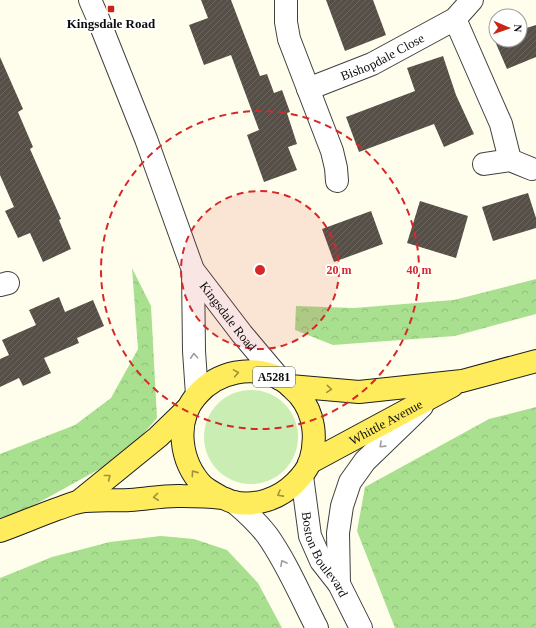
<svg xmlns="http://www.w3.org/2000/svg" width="536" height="628" font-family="'Times New Roman',serif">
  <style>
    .grass { fill: #c9edb2 }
    .forest { fill: url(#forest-crowns) }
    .building { fill: url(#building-hatch) }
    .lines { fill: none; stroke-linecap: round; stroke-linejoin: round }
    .minor-casing { stroke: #404040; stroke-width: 24 }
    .tertiary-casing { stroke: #404040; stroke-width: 24 }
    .primary-casing { stroke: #1e1e1e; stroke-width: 24 }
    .minor { stroke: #fff; stroke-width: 22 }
    .tertiary { stroke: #fff; stroke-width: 22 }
    .primary { stroke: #ffec5c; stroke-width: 22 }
    .oneway { stroke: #9e9e9e }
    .oneway2 { stroke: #9e933c }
    .ring { fill: none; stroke: #d62828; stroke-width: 2; stroke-dasharray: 7 5 }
    .poi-dot { fill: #ca2617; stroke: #fff; stroke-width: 1.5 }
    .labels { text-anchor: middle; stroke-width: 4; stroke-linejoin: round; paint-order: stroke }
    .shield { fill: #fff; stroke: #565656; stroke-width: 1 }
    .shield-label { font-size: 12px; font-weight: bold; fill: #0d0d0d }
    .poi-label { font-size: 13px; font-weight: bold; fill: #0d0d0d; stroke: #fff }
    .street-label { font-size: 13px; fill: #0d0d0d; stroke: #fff }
    .centre { fill: #d62828; stroke: #fff; stroke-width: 2 }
    .ring-label { font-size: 12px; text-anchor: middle; font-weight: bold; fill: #d62828; stroke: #fff; stroke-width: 4; stroke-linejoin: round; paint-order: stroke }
  </style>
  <defs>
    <pattern id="forest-crowns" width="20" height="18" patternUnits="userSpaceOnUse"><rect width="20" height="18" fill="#a9e090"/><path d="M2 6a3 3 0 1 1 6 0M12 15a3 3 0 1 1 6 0" fill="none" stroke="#90bf7b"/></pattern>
    <pattern id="building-hatch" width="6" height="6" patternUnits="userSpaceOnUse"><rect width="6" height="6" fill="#564f48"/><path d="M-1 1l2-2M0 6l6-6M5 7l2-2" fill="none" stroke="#69645e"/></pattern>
  </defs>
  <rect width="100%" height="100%" fill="#fffeec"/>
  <!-- grass -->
  <circle class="grass" cx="251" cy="437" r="47"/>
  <!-- forest -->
  <g class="forest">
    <path d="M132,268L151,306L157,418L125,455L27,509L0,519V454L75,425L111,398L138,349Z"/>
    <path d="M536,279V314L455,336L333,345L295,330L296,306L354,308L454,300Z"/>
    <path d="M536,407V628H395L357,531L365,487L489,419Z"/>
    <path d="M161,536L194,539L227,550L258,583L282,628H0V578L52,557L110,542Z"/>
  </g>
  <!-- building -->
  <g class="building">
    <path d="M201,0H231L260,76L267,74L274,93L282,90L290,112L287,113L297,144L288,147L297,170L264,182L247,135L259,130L231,55L204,65L189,25L208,18Z"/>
    <path d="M326,0H373L386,35L345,51Z"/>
    <path d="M536,25V57L507,69L494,39L496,38V40H520V30Z"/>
    <path d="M443,56L456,95L474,134L444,147L434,124L359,152L346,117L415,91L407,68Z"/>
    <path d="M0,57L23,109L18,112L33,147L30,149L61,219L59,220L71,249L43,262L30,233L18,238L5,211L14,207L0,175Z"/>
    <path d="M528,193L536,218V228L493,241L482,207Z"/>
    <path d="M420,201L468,216L456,258L407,243Z"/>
    <path d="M371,211L383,244L334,262L322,229Z"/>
    <path d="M59,297L65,312L93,300L104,326L77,338L79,343L44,358L51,373L23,386L19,378L0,387V359L9,355L2,340L36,325L29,310Z"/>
  </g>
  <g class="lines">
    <!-- minor casing -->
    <g class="minor-casing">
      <g id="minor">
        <path d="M286,0V22L289,39L332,151L336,168L337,181"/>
        <path d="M455,19L501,124L510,160"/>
        <path id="s1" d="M308,89L372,64L455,19L472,0"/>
        <path d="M484,164L510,160L532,169"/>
        <path d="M0,285L8,283"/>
      </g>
    </g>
    <!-- tertiary casing -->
    <g class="tertiary-casing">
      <g id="tertiary">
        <path id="s2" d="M90,0L97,16L146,139L193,270L242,334L280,379"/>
        <path d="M193,270L194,351L197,395"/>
        <path id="s3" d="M302,476L310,536L321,561L339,584L361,628"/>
        <path d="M234,502C246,512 257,522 267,535C287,563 301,597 317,628"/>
        <path d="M339,584L338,533L342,506L350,482L365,461L422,406"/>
      </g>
    </g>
    <!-- primary casing -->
    <g class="primary-casing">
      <g id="primary">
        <path d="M290,386L359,392L462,381L536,361"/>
        <path id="s4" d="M309,463L452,386"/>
        <path d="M78,502L158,437L188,408"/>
        <path d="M0,531C19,524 38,516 57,509C64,507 72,503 79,502C95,499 113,501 130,500C148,499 164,495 182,496C195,496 208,496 221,498C225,498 229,501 233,502C255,507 279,499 295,483C301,477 307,470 310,462C317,439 315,414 299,395C293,389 287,382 279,378C252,365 218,371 197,395C174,421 180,462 203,486C209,491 216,494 222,498"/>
      </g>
    </g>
    <!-- minor -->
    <use href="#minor" class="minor"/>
    <!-- tertiary -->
    <use href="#tertiary" class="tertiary"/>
    <!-- primary -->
    <use href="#primary" class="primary"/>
  </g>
  <!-- one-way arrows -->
  <defs><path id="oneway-chevron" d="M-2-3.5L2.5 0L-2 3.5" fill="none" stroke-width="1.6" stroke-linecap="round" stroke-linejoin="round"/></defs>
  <g class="oneway">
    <use href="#oneway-chevron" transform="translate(194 356) rotate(-93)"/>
    <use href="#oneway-chevron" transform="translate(382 445) rotate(136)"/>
    <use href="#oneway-chevron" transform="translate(283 563) rotate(-119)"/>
  </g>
  <g class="oneway2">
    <use href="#oneway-chevron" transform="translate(236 373) rotate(-10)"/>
    <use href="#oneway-chevron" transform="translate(329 389) rotate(5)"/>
    <use href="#oneway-chevron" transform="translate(194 473) rotate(-125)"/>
    <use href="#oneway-chevron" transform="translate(108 477) rotate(-39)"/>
    <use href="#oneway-chevron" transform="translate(280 494) rotate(151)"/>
    <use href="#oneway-chevron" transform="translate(156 497) rotate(174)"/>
  </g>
  <!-- distance rings -->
  <circle cx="260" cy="270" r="79" fill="#d62828" fill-opacity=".12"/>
  <g class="ring">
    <circle cx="260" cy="270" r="79"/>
    <circle cx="260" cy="270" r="159"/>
  </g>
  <!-- markers -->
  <rect class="poi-dot" x="107" y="5" width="8" height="8" rx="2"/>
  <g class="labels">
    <!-- shield labels -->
    <rect class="shield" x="253" y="367" width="42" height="20" rx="3"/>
    <g class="shield-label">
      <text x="274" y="381">A5281</text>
    </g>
    <!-- poi labels -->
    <g class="poi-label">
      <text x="111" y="28">Kingsdale Road</text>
    </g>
    <!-- street labels -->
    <g class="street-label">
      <text dy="5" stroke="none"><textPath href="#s1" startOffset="81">Bishopdale Close</textPath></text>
      <text dy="5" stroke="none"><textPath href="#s2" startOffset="347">Kingsdale Road</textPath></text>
      <text dy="5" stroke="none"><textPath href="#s4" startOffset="87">Whittle Avenue</textPath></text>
      <text dy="5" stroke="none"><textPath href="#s3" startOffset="83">Boston Boulevard</textPath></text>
    </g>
  </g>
  <circle cx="260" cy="270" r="6" class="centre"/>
  <g class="ring-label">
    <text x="339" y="274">20 m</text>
    <text x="419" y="274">40 m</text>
  </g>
  <!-- north arrow -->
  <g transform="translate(508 28) rotate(92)"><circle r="19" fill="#ffffff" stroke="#9e9e9e"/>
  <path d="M0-3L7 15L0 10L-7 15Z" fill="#ca2617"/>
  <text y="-6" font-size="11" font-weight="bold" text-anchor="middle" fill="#0d0d0d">N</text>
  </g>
</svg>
